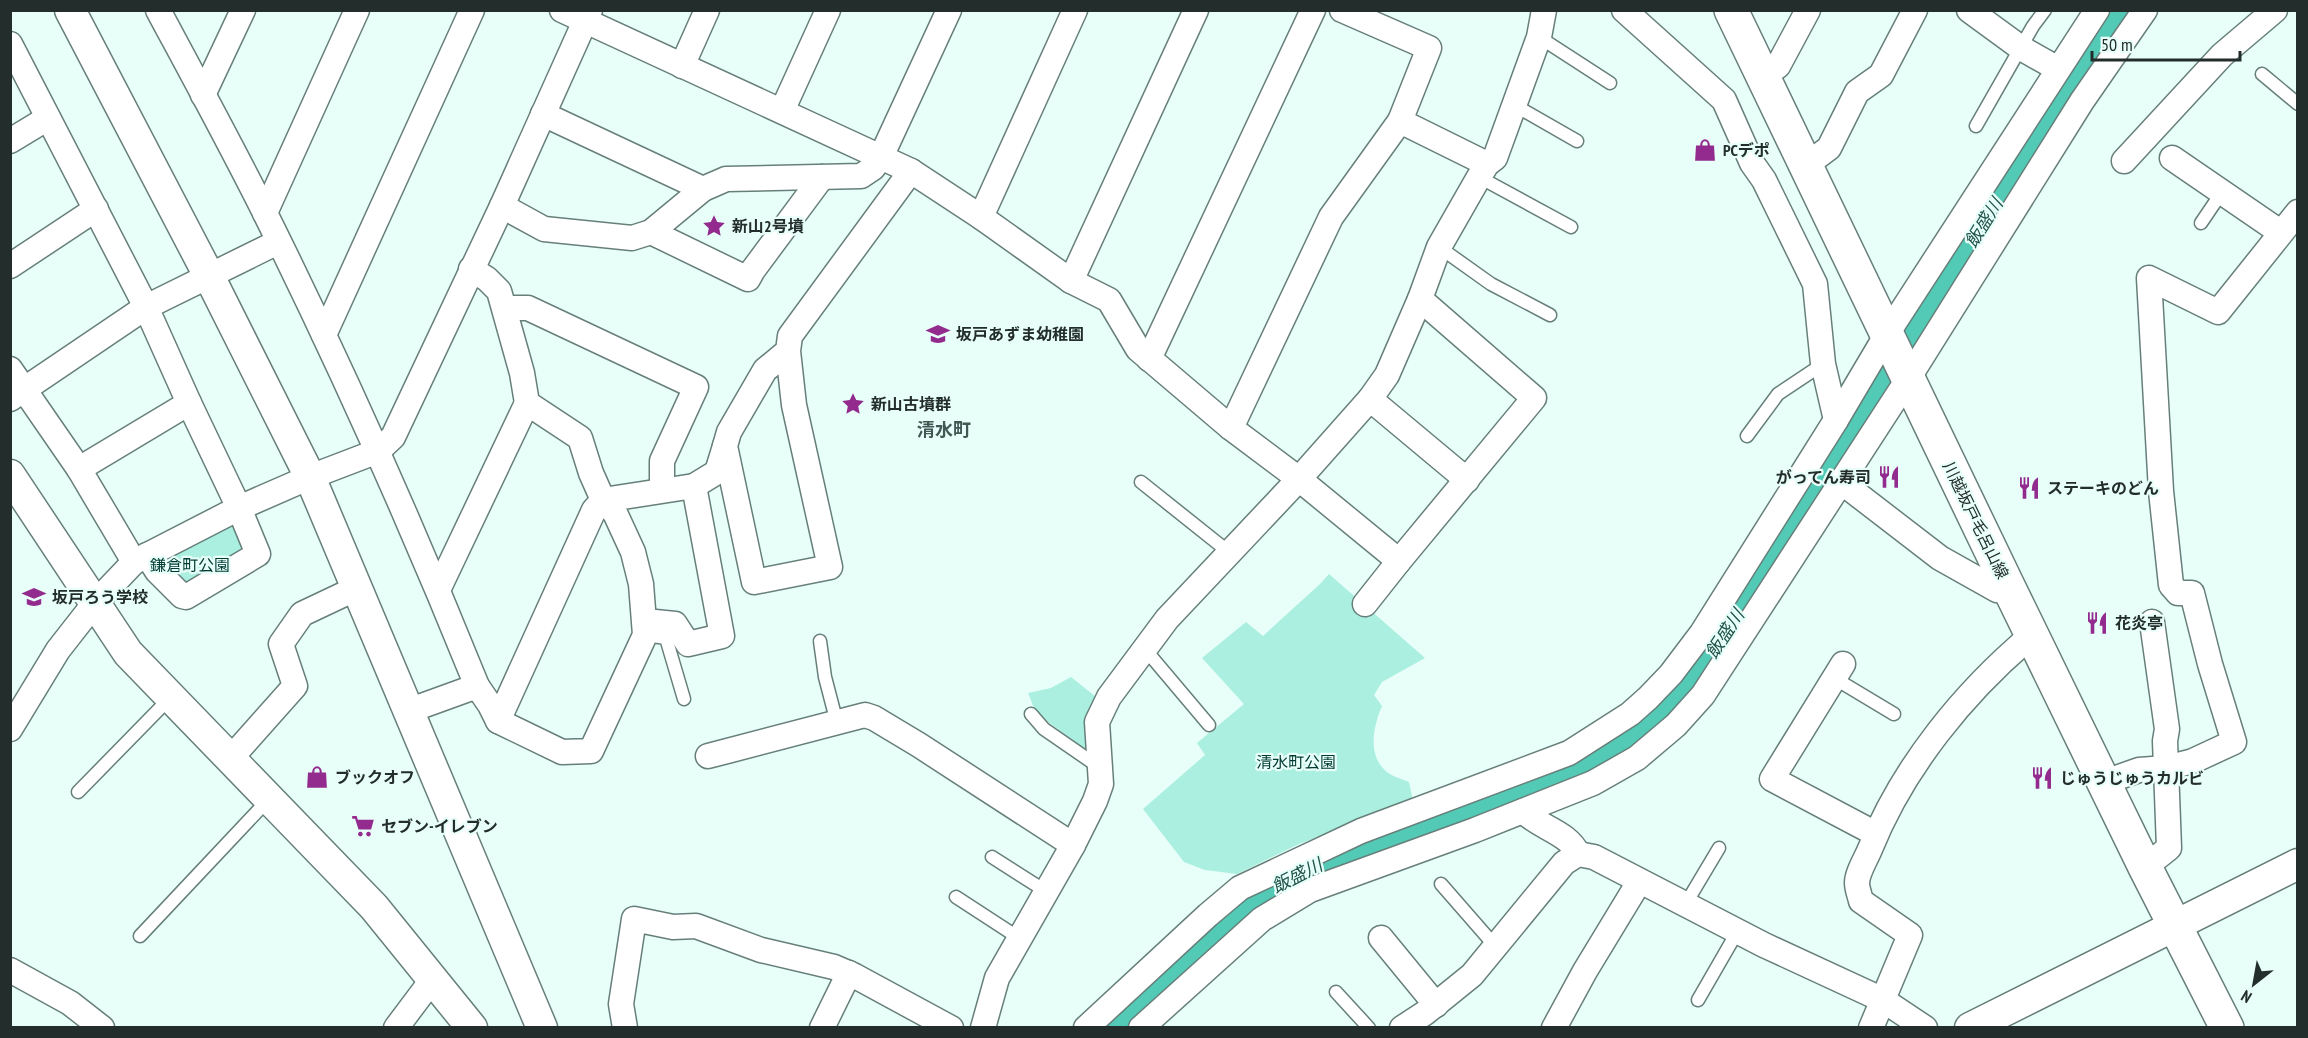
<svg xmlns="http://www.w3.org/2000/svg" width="2308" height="1038" font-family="'PT Sans Narrow','Noto Sans JP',sans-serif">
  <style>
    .green { fill: #aaefe0 }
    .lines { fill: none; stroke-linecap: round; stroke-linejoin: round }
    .river { stroke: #52cab5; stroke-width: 36 }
    .service-casing { stroke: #677f7a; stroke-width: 15 }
    .minor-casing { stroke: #677f7a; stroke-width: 27 }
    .tertiary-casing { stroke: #677f7a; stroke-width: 33 }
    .primary-casing { stroke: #677f7a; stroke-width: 36 }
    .service { stroke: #fff; stroke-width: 12 }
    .minor { stroke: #fff; stroke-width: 24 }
    .tertiary { stroke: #fff; stroke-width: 30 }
    .primary { stroke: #fff; stroke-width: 33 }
    .labels { text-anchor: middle; stroke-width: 4.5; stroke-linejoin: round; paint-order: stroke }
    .poi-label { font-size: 16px; font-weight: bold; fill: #232d2b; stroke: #e8fef9; text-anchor: start }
    .street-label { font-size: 16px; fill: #232d2b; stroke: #e8fef9 }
    .park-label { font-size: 16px; fill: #003a32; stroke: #e8fef9 }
    .water-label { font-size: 18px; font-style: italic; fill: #21544b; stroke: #e8fef9 }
    .neighbourhood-label { font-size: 18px; font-weight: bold; fill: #405853; stroke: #e8fef9 }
  </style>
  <rect width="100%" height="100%" fill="#e8fef9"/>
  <!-- green -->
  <g class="green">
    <path d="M230,522L235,524L246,553L190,589L162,566L164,556Z"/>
    <path d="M1329,574L1425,658L1382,682L1374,695L1382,706C1373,727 1367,756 1387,772C1393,777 1402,779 1409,782L1413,801L1299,844L1237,874L1205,870L1184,862L1143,809L1205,755L1197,743L1244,704L1202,658L1246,622L1263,636L1320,584Z"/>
    <path d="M1071,677L1101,701L1093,755L1040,716L1034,708L1028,693L1051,688Z"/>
  </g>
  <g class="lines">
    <!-- river -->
    <path class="river" d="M1118,1028L1238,913L1270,889L1313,866L1521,795L1561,778L1632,740L1659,719L1692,684L1737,615L1838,452L2028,154L2123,10"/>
    <!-- service casing -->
    <g class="service-casing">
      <g id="service">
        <path d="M1539,37L1610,83"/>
        <path d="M2262,74L2298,104"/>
        <path d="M1514,105L1577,141"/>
        <path d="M1976,126L2033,26L2045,10"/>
        <path d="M1479,177L1571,227"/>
        <path d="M2201,223L2222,192"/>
        <path d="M1439,247L1491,284L1550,315"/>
        <path d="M1747,436L1778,394L1823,364"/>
        <path d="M1141,482L1230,553"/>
        <path d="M645,635L666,638L684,699"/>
        <path d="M820,641L825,677L837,723"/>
        <path d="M1144,648L1209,725"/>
        <path d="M1834,678L1894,714"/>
        <path d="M1031,714L1044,729L1099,767"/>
        <path d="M78,792L170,698"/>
        <path d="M992,857L1047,892"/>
        <path d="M1441,884L1496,947"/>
        <path d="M956,897L1019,938"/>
        <path d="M1685,905L1719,848"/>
        <path d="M140,936L269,799"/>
        <path d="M1336,992L1369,1028"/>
        <path d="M1698,1000L1732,941L1734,930"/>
      </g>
    </g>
    <!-- minor casing -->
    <g class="minor-casing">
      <g id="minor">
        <path d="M158,10C194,77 230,143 264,211C341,366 412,525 477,686L490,705L498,721L562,752L591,751L645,635L641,584L633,552L615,513L603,500L591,473L580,438L527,403L522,373L499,291L487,279L471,269"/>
        <path d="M562,10L911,171L981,217L1071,281L1109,300L1138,349L1231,428L1299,479L1399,561L1534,398L1420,299"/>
        <path d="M1624,10L1724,100L1752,163L1764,180L1815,284L1823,364L1836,420"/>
        <path d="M1969,10L2021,48L2058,69"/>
        <path d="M10,44L146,307L189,403L239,508L258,554L186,597L182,596L157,571L147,555"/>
        <path d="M682,66L707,10"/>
        <path d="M1763,76L1778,66L1808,10"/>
        <path d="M203,95L243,10"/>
        <path d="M782,111L828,10"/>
        <path d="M543,114L703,189"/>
        <path d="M1400,121L1487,164"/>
        <path d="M10,141L48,118"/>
        <path d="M2172,158L2280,232"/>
        <path d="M2124,161L2222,55L2275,10"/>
        <path d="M1805,166L1829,148L1857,92L1881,75L1915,10"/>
        <path d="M502,206L544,229L632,238L651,232L703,189L726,179L861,176L873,168L881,157L949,10"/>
        <path d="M265,213L357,10"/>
        <path d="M981,217L1075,10"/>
        <path d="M651,232L748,279L753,270L822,177"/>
        <path d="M10,266L96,209"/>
        <path d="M1071,281L1196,10"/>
        <path d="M505,308H528L696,387L662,461V490"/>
        <path d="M324,335L472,10"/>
        <path d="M788,351L765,370L729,432L725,446L754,582L830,567L794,405L788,351L790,336L911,171"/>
        <path d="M1149,359L1313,10"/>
        <path d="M10,369L79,469L134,562"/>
        <path d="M10,399L146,307L278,242"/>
        <path d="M1370,399L1467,480"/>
        <path d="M1231,428L1331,217L1400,121L1429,48L1342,10"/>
        <path d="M79,469L189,403"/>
        <path d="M1840,481L1940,558L1997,590L2007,584"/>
        <path d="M438,590L527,403"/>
        <path d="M1365,604L1399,561"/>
        <path d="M645,621L675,624L688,644L722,636L694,486"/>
        <path d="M1843,664L1772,779L1876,834"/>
        <path d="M408,711L477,686"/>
        <path d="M498,721L594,510L603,500L694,486L717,472L725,446"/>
        <path d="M10,729L58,650L94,604L134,562L239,508L310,477L378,451L393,437L502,206L590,10"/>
        <path d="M708,756L865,715L874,718L919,745L1073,845"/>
        <path d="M231,758L295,686L281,644L302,614L357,588"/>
        <path d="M2105,782L2139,770L2166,768L2193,761L2234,742L2210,664L2192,593H2178L2171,585L2161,491L2149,278L2218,312L2298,212"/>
        <path d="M1523,811C1540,828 1568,832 1578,854"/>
        <path d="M2145,867L2169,848L2165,741L2167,729L2152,622"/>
        <path d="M1381,938L1436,1005"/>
        <path d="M10,970L70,1003L102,1028"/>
        <path d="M396,1028L432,980"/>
        <path d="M625,1028L621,1004L634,919L673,927L696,926L761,950L834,967L855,976L951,1028"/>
        <path d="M822,1028L849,973"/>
        <path d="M983,1028L997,978L1073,845L1095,801L1101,784L1097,722L1109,697L1167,619L1299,479L1370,399L1387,375L1420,299L1439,247L1479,177L1487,164L1495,158L1539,37L1544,10"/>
        <path d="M1086,1028L1208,915L1240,888L1361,831L1569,753L1630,714L1648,698L1671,674L1702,633L1836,420L1887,334L2097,10"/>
        <path d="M1141,1028L1262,919L1310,890L1475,830L1593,783L1637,758L1676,725L1703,695L1908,379L2082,101L2145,10"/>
        <path d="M1402,1028L1425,1013L1472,975L1564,863L1578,854L1594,857L1764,945L1883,1000L1925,1028"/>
        <path d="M1554,1028L1585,971L1639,882"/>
        <path d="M1871,1028L1910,935L1861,901C1860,896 1857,889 1857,883C1857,873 1866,859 1870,849C1903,767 1964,692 2032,635"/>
      </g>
    </g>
    <!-- tertiary casing -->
    <g class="tertiary-casing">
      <g id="tertiary">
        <path d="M70,10L209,276L310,477L542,1028"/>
        <path d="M10,475L128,653L374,907L472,1028"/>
        <path d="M1970,1028L2298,864"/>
      </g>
    </g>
    <!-- primary casing -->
    <g class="primary-casing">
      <path id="primary" d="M1731,10L2007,584L2145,867L2227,1028"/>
    </g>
    <!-- service -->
    <use href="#service" class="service"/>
    <!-- minor -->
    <use href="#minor" class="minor"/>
    <!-- tertiary -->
    <use href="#tertiary" class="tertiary"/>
    <!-- primary -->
    <use href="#primary" class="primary"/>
  </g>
  <!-- icons -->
  <defs>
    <g id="shop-bare" transform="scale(1.8)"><path d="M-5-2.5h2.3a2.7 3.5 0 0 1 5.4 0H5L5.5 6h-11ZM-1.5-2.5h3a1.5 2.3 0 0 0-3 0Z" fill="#932a8d" stroke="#e8fef9" stroke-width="2.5" paint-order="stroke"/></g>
    <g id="sight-bare" transform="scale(1.8)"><path d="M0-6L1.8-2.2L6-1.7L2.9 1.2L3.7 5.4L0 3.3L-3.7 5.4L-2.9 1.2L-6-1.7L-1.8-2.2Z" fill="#932a8d" stroke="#e8fef9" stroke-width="2.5" paint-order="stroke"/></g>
    <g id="school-bare" transform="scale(1.8)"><path d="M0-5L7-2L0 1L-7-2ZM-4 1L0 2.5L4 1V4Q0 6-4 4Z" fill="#932a8d" stroke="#e8fef9" stroke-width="2.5" paint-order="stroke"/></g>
    <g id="restaurant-bare" transform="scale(1.8)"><path d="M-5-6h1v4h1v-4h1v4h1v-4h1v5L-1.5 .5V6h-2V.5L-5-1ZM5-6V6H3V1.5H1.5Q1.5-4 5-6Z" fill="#932a8d" stroke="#e8fef9" stroke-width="2.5" paint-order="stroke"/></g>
    <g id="supermarket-bare" transform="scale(1.8)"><path d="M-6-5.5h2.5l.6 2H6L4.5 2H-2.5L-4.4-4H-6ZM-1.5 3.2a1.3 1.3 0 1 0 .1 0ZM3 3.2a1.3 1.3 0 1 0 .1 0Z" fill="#932a8d" stroke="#e8fef9" stroke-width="2.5" paint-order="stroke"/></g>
  </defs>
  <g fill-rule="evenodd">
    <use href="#shop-bare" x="1705" y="150"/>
    <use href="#sight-bare" x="714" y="226"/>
    <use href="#school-bare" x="938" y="334"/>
    <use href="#sight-bare" x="853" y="404"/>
    <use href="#restaurant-bare" x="1889" y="477"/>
    <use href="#restaurant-bare" x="2029" y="488"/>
    <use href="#school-bare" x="34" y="597"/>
    <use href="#restaurant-bare" x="2097" y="623"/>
    <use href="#shop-bare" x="317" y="777"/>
    <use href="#restaurant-bare" x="2042" y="778"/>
    <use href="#supermarket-bare" x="363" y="826"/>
  </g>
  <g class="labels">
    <!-- poi labels -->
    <g class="poi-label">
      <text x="1723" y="156">PCデポ</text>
      <text x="732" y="232">新山2号墳</text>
      <text x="956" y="340">坂戸あずま幼稚園</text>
      <text x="871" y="410">新山古墳群</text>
      <text x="1871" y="483" text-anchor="end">がってん寿司</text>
      <text x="2047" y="494">ステーキのどん</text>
      <text x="52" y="603">坂戸ろう学校</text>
      <text x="2115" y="629">花炎亭</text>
      <text x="335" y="783">ブックオフ</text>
      <text x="2060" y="784">じゅうじゅうカルビ</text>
      <text x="381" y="832">セブン-イレブン</text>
    </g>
    <!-- street labels -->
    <g class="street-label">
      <text transform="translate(1976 520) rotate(64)" y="6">川越坂戸毛呂山線</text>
    </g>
    <!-- park labels -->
    <g class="park-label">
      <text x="190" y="571">鎌倉町公園</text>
      <text x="1296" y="768">清水町公園</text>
    </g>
    <!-- water labels -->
    <g class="water-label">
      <text transform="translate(1984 223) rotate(-58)" y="6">飯盛川</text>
      <text transform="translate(1725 634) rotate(-57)" y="6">飯盛川</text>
      <text transform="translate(1297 876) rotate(-27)" y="6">飯盛川</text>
    </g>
    <!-- neighbourhood labels -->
    <g class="neighbourhood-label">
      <text x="944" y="436">清水町</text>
    </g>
  </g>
  <!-- border -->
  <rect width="2308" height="1038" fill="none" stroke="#232d2b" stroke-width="24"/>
  <!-- north arrow -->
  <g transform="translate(2254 984) rotate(211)" stroke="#e8fef9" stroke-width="4.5" paint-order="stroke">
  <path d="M0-4.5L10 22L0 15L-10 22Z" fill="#232d2b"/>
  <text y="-9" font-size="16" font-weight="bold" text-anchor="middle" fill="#232d2b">N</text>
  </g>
  <!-- scale -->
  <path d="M2092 51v9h148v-9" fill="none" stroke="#232d2b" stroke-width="3"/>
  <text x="2101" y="51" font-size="18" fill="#232d2b" stroke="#e8fef9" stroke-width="4.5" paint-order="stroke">50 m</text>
</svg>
